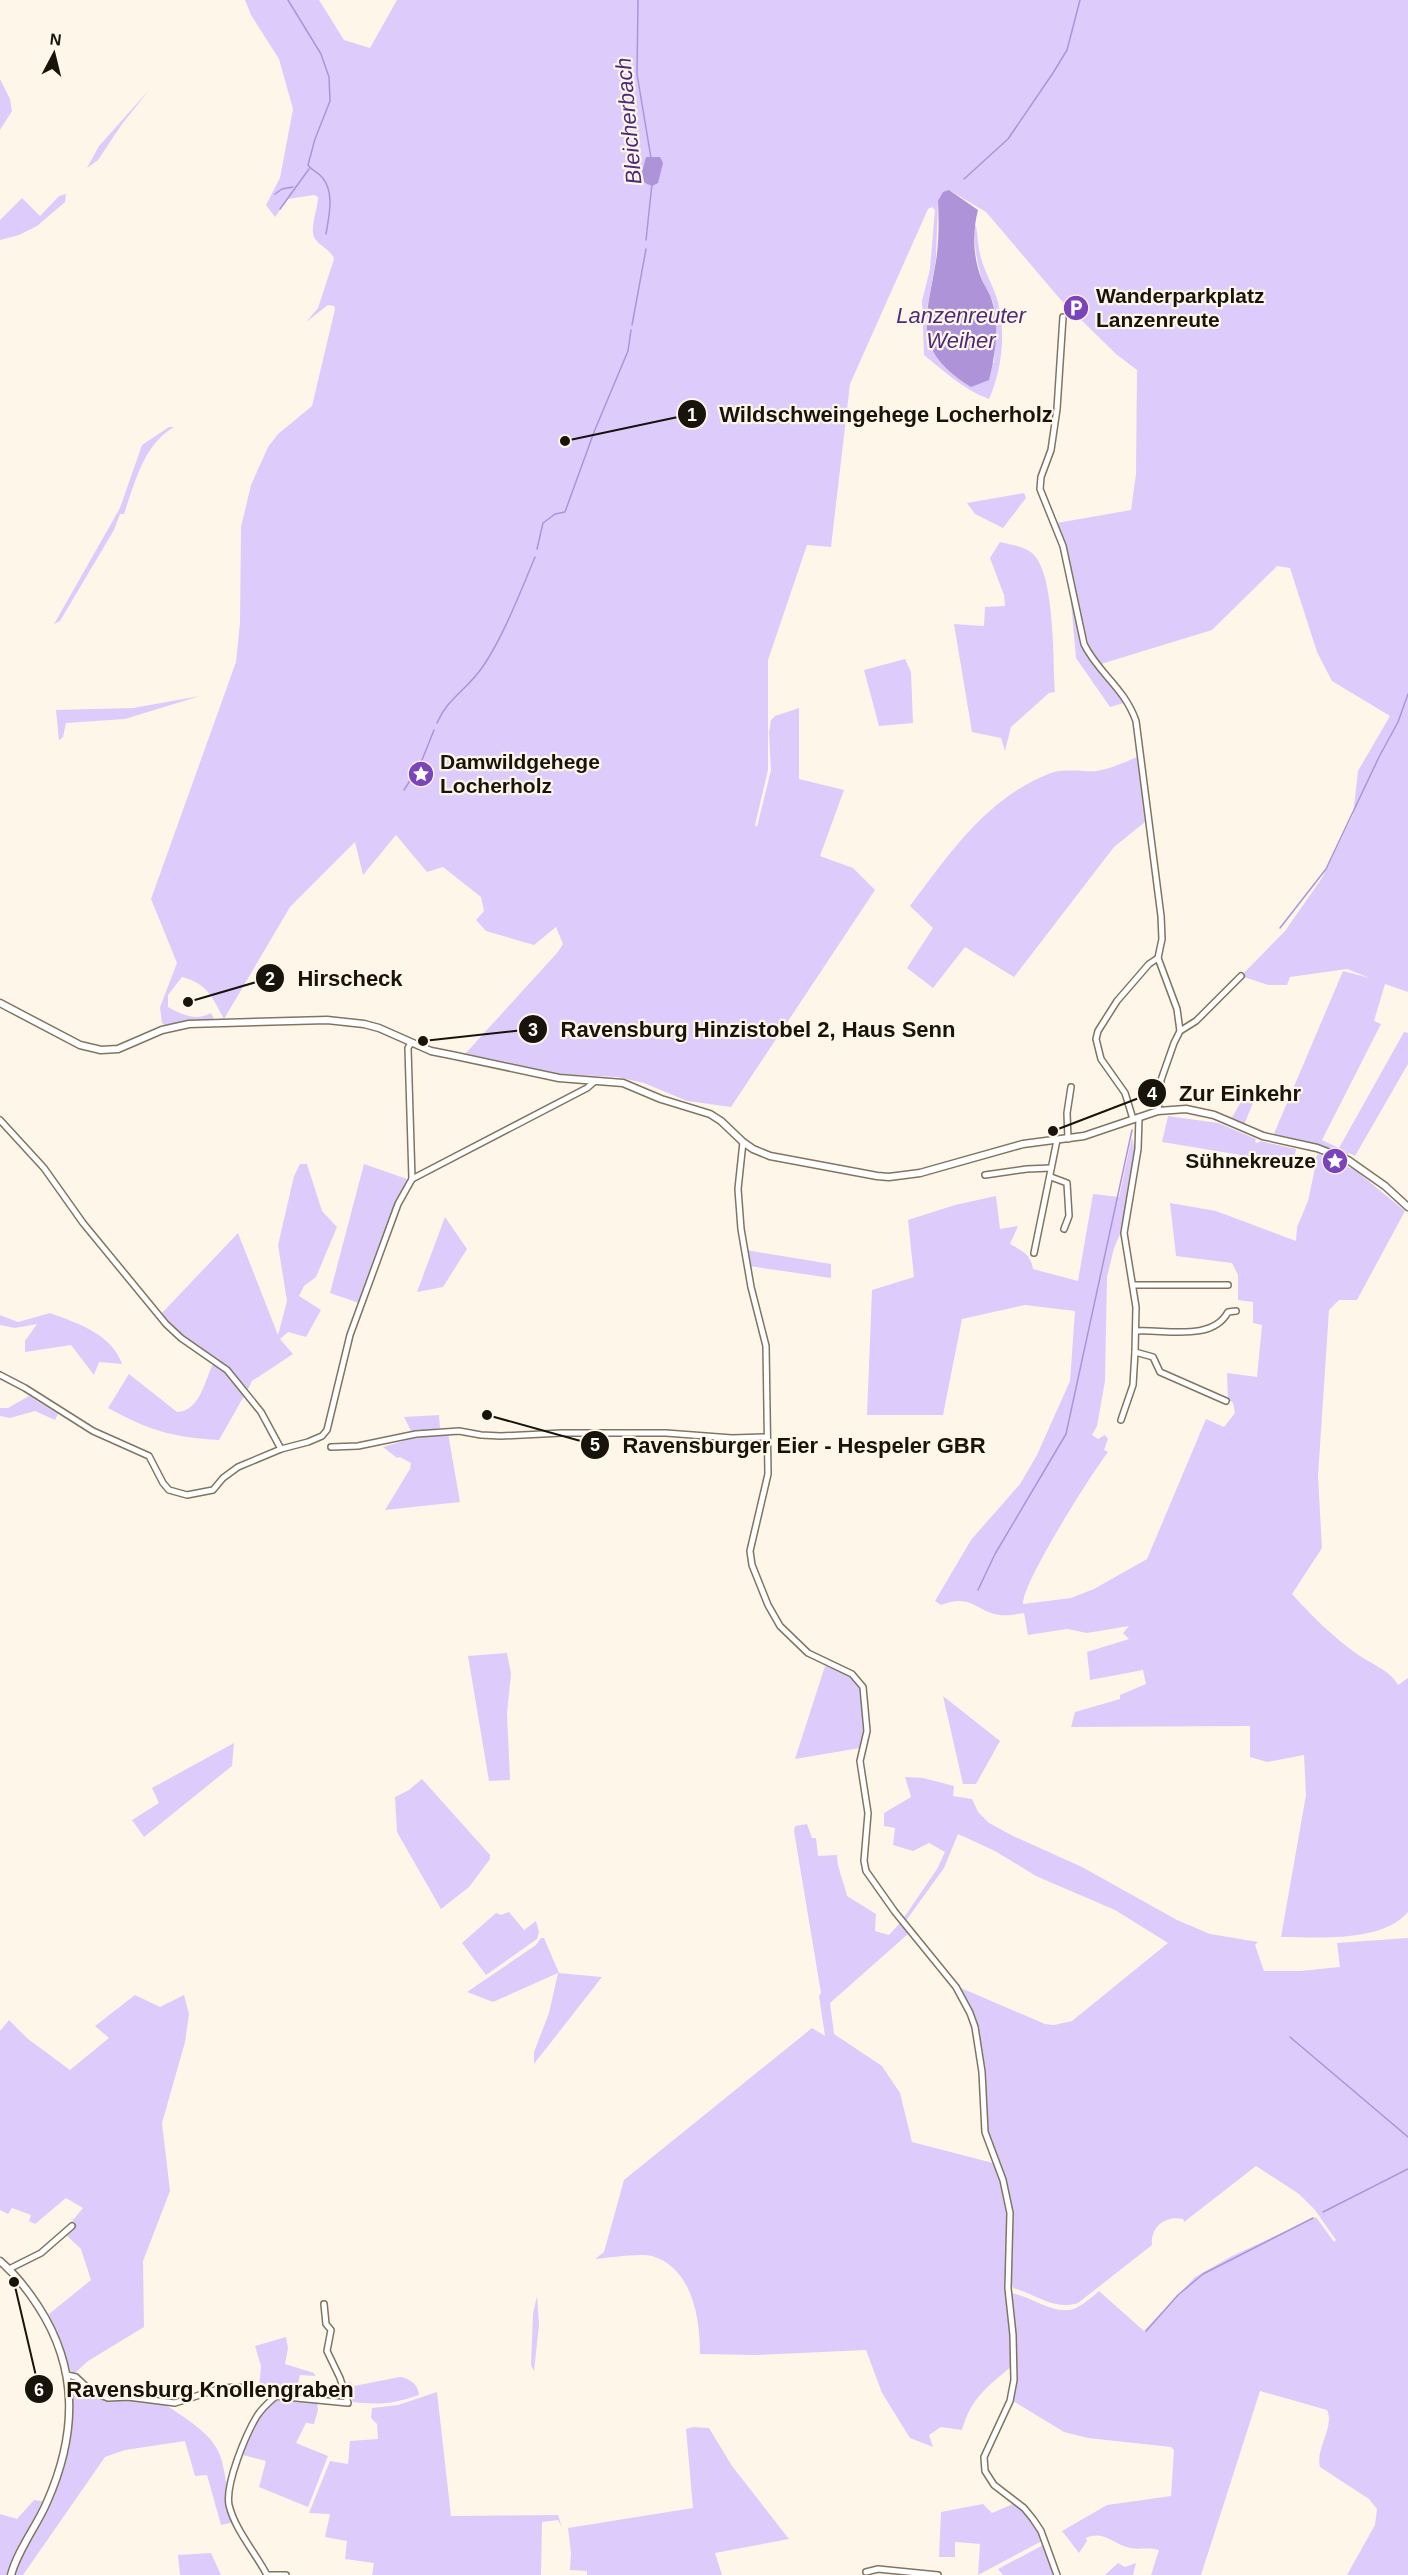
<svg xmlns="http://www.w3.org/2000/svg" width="1408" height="2575" font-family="Arial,sans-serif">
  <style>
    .green { fill: #ddccfb }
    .water { fill: #ae93d9 }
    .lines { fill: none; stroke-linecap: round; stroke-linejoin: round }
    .stream { stroke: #ae93d9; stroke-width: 1.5 }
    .minor-casing { stroke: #817560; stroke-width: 8 }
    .major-casing { stroke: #817560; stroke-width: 9 }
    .minor { stroke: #fff; stroke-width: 5 }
    .major { stroke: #fff; stroke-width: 6 }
    .labels { text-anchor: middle; stroke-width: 4.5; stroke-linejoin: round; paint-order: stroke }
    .poi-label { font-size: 21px; font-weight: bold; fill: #18130b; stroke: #fef6e8; text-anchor: start }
    .water-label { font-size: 22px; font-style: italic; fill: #4e297a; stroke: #fef6e8 }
    .leader { fill: none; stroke: #18130b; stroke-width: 2 }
    .callout-dot { fill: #18130b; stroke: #fef6e8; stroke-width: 2 }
    .mark-label { font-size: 18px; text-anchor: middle; font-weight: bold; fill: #fff }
    .callout-label { font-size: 22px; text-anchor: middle; font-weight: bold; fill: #18130b; stroke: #fef6e8; stroke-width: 4.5; stroke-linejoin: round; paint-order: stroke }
  </style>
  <rect width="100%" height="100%" fill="#fef6e8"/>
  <!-- green -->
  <g class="green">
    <path d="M245,0H319L344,40L370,48L397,0H1408V992L1385,984L1374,1021L1381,1024L1322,1140L1339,1148L1404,1032L1408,1033V1064L1355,1156L1349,1153L1347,1156L1327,1148L1273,1136L1343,971L1370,978L1347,969L1290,977L1287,985H1268L1241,976L1285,931L1322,878L1353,815L1358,771L1390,716L1332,681L1317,652L1290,568L1277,566L1212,630L1101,664C1077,639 1078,600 1071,568C1068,553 1062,538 1057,523L1131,510L1136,474L1137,370L1116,354L1060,299L986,212L949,190L938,201L936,259L925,320L931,350L994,363C995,343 998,321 993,302C990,293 983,285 981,276C976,259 974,242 974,225L976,226C978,236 978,248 981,258C985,273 994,287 998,302C1006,335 1002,369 989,399C964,390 945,372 924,355L922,301L930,269L935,210L932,207L928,209L850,384L831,547L807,545L768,660V770L755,825L757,827L771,770L769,733L771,720L775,716L799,708V779L844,790L820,856L853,868L875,890L731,1107L687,1101L644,1083L617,1077L555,1074L465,1054L557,953L563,944L556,927L534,945L486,931L476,920L484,911L481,897L443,867L427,872L396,835L363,875L355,842L290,907L224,1019C212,997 208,984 182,977L168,995V1007C181,1014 195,1022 211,1013L214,1019L165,1025L162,1023L160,1007L177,963L151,899L236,662L240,623L241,527L251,485L268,447L278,434L312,406L335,309L334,306L328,305L306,322L318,308L334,259C331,249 318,246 314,237C310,226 318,209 318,197L314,195L288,199L275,217L266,205L280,178L293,109L279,59L251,15Z"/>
    <path d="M0,79L10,99L12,111L0,130Z"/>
    <path d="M150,89L122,124L98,160L87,168L99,146Z"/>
    <path d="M66,194L65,202L37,226L19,235L0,240V220L22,198L40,216L59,196Z"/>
    <path d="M169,427H174C143,445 135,483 124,514H120L114,530L60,621L54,624L120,508L142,445Z"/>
    <path d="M1024,493L1026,498L1003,528L975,514L967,503Z"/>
    <path d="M1000,542C1011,545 1026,546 1034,555C1055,577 1053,661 1055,692L1049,693L1011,727L1005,751L1001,738L972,732L954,624L984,626L985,607L1005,606L1004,595L990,558Z"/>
    <path d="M1068,569L1080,636L1127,702L1110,707L1076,658Z"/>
    <path d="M905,659L911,672L913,723L879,726L864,670Z"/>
    <path d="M200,696L125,719L66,723L63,737L59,740L56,710L133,708Z"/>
    <path d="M1140,756L1145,822L1114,847L1014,977L965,947L933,988L907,968L933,928L910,906C949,854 987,797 1051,773C1064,768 1083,772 1097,771C1111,769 1127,761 1140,756Z"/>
    <path d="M1242,1100L1253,1103L1244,1125L1231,1119Z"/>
    <path d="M1168,1116L1218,1123L1256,1139L1255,1142L1258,1143L1260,1141L1296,1149L1294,1158L1301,1160L1300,1165L1162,1142Z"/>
    <path d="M1132,1137L1135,1152L1123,1227L1114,1248L1107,1277L1105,1381L1097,1426L1092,1435L1098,1439L1105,1435L1108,1439L1104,1450L1108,1452C1092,1473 1022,1583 1023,1604L1071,1598L1094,1589L1147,1559L1206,1419L1224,1427L1235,1413L1233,1403L1228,1399L1227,1373L1257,1377L1262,1325L1253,1323V1302L1238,1300V1275L1232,1263L1176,1256L1170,1203L1216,1211L1296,1241L1297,1227L1308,1201L1315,1168L1311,1166L1318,1154L1355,1170L1405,1211L1357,1300H1339L1329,1310L1318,1476L1322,1548L1292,1594C1312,1616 1333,1637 1357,1654C1371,1664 1390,1670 1398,1685L1408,1678V1912C1381,1943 1319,1937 1281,1937L1306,1795L1304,1755L1267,1762L1250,1757V1726L1071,1727L1075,1712L1120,1699V1695L1146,1684L1143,1670L1090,1680L1087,1652L1129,1639L1123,1633L1129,1626L1087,1633L1067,1629L1028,1635L1024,1613C1017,1614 1008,1616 1000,1615C976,1612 972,1593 941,1605L935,1601L971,1540L1020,1484L1037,1455L1070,1381L1075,1311L1025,1305L962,1319L943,1415H867L872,1290L914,1277L908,1220L955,1205L996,1196L1000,1229L1018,1226L1010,1244C1022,1251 1031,1254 1033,1269L1078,1281L1093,1194L1119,1197Z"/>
    <path d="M300,1164H307L322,1211L337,1227L316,1277L304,1286L299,1296L321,1310L306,1337L288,1332L280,1339L293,1354L252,1381L246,1393L229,1369L183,1337L161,1314L238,1233L278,1335L287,1301L278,1245L294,1176Z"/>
    <path d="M364,1164L407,1179L359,1303L330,1293Z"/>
    <path d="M445,1217L467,1249L443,1287L417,1292Z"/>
    <path d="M746,1250L831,1264V1278L749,1266Z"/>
    <path d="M50,1313C77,1323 112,1334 122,1364L99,1362L94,1375L71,1345L25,1352V1341L37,1324L15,1328L0,1325V1315L18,1322Z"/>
    <path d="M214,1362L226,1370L244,1396L219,1440C172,1437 150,1431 108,1408L129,1374L177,1412C201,1411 205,1378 214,1362Z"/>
    <path d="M29,1396L58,1414L55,1420L35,1411L10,1418L0,1416V1408H8Z"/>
    <path d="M439,1415L440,1428L412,1433L404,1417Z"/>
    <path d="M448,1433L460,1502L385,1510L410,1469L411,1463L400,1457L397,1458L383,1447L414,1438Z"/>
    <path d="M507,1653L511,1674L507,1713L510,1780L489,1781L468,1656Z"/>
    <path d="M825,1666L847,1674L861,1688L865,1732L860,1748L795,1759Z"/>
    <path d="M943,1696L1000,1741L976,1784H963Z"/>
    <path d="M234,1743L232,1766L144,1837L132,1820L159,1803L152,1788Z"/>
    <path d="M905,1777L923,1778L954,1786L953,1796L972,1799L978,1812L989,1823L1013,1836L1082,1867L1177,1920L1210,1934L1258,1942L1255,1945L1264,1971H1300L1340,1967L1337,1943L1408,1938V2575H1347L1375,2525L1377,2509L1369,2499L1320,2467C1315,2449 1335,2427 1327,2410L1260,2391L1201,2575H1151L1159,2550C1149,2547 1139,2550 1130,2548C1113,2544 1104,2530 1086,2538L1087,2541L1079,2553L1062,2531L1107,2505L1171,2496L1174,2450L1171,2447L1088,2438L1064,2432L1013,2401L1017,2375L1011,2293C1031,2296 1056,2317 1076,2308C1084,2304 1092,2297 1099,2291L1144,2331L1195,2277L1232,2256L1316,2217L1334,2242L1336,2240L1315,2210L1299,2194L1256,2166L1184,2222L1183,2219C1166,2215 1150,2227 1152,2245L1078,2303C1053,2311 1036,2294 1013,2288L1011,2284L1013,2214L1010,2195L988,2133L977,2025L961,1988L1045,2024L1054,2025L1072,2021L1168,1943L1115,1910L1036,1876L995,1851L958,1834L944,1868L905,1922L903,1919L937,1869L945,1852L929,1843L913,1851L893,1845L895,1828L884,1826V1813L911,1797Z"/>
    <path d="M422,1779L490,1855V1859L469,1887L441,1909L397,1832L395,1797L409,1790Z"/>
    <path d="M807,1824L812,1838H816L818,1856L837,1855C837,1868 844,1882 847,1896L876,1914L875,1931L889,1935L900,1923L908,1934L830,2003L834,2034L882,2066L900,2093L912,2142L993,2163L1001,2184L1007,2219L1005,2287L1010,2324L1012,2366C987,2387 971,2398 962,2430L941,2427L929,2435L933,2447L910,2438L882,2393L866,2350L756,2355L700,2354C700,2317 692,2268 652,2256C638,2253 610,2258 595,2259L604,2252L624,2180L812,2028L825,2036L819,1996L821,1993L794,1831L795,1826Z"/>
    <path d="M509,1912L524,1930L536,1921L539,1932L537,1939L486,1975L462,1943L496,1913L501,1915Z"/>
    <path d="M541,1938H544L559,1973L602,1977L534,2064V2052L549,2013L558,1973L493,2002L467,1992L536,1945Z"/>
    <path d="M135,1995L160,2007L184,1995L189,2014L185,2042L162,2123L170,2191L143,2261L144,2327L88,2361L74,2374L70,2370L49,2314L91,2280L81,2249L63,2232L83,2208L66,2198L35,2224L29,2221L31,2215L12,2208L8,2214L0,2210V2031L9,2020L28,2039L70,2070L109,2038L95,2026Z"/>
    <path d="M537,2296L539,2325L534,2371L531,2365L533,2314Z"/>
    <path d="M286,2337L288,2348L285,2364L314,2373L315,2376L300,2375L295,2396L259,2388L261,2366L255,2346Z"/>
    <path d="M400,2377C409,2378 418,2384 419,2395C393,2404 380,2405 353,2402L345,2384L350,2382L354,2386Z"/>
    <path d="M74,2379L100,2398L168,2403L167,2406C184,2417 211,2433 219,2453C228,2474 225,2499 234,2522L221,2525L207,2475L195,2476L185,2441L125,2450L105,2457L23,2575H0V2514L17,2519L34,2500L47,2502C58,2471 73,2411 71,2380Z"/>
    <path d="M437,2392L451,2516L558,2515L562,2527L558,2520L542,2522L541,2575H372L374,2563L345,2559L347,2541L325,2537L330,2514L309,2513L330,2461L348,2464L350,2441L378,2439L377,2424L371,2418L372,2408L398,2405Z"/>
    <path d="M282,2398L317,2401L318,2410L314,2424L306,2423L296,2443L328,2456L308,2507L259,2487L266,2461L243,2455L242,2451C251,2433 259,2402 282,2398Z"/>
    <path d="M693,2427L709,2428L732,2466L789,2539L715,2553L722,2575H587V2571L570,2570L571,2553L568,2528L693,2508L686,2429Z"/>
    <path d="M983,2504L992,2513L1013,2504C1028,2511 1036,2527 1042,2541L978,2575L980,2544L955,2542V2557H939L941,2512Z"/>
    <path d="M1043,2545L1055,2575H1003L998,2569Z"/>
    <path d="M211,2553L221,2575H180L178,2555Z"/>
    <path d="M1118,2563L1125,2567L1136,2563L1133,2575H1105Z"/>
  </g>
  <!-- water -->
  <g class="water">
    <path d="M646,157H660L663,163L658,183L652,186L645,183L641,176Z"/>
    <path d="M949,190L978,210C972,233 973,258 982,280C985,287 990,293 992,301C1000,325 995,356 989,380L971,387C911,350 926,320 936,261C939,242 939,221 938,201L943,192Z"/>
  </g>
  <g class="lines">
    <!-- stream -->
    <g class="stream">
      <path d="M288,0L321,54L329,77L330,101L315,139L308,165C312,171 318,172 322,177C335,192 329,216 326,234"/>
      <path d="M638,0L637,74L651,158"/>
      <path d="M964,179L1008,139L1053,73L1067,50L1080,0"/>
      <path d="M275,194L282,189L293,187"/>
      <path d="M280,209L309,169"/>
      <path d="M646,240L652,184"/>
      <path d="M632,325L646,249"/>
      <path d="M537,549L543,523L555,514L565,512L594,432L628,351L631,330"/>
      <path d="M437,723C446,701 464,691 478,673C500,645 521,591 535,557"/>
      <path d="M404,790L420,765L434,730"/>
      <path d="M1280,928L1326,869L1379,757L1398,722L1408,694"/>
      <path d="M978,1590L995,1554L1066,1434L1132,1130"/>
      <path d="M1290,2037L1408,2137"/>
      <path d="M1323,2212L1408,2169"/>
      <path d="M1146,2331L1178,2295L1203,2274L1313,2218"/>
    </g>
    <!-- minor casing -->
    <g class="minor-casing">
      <g id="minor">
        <path d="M1063,317L1057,409L1051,450L1041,477L1040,489L1063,546L1084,644C1098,673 1124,687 1136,721L1161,916L1162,939L1158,958L1177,1009L1180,1031L1174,1043L1161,1080L1158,1111"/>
        <path d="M1180,1031L1196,1021L1241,976"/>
        <path d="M411,1043L408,1048L412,1179"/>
        <path d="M1139,1117L1138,1149L1124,1233L1136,1307L1135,1352L1153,1357L1160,1372L1226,1401"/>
        <path d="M1133,1119L1125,1093L1101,1059L1096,1039L1098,1031L1117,1001L1149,964L1158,958"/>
        <path d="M0,1120L44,1168L83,1223L166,1324L181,1338L227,1370L261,1412L281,1449"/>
        <path d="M1068,1139L1067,1113L1071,1087"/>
        <path d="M743,1142L738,1189L741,1229L751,1287L766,1346L768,1474L750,1551L752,1565L768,1605L780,1626L808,1653L852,1674L863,1687L867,1731L860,1761L868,1813L864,1861L866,1871L895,1912L956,1987L970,2013L975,2027L982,2072L985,2132L1003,2180L1010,2213L1008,2288L1013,2335L1014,2380L1010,2401L984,2457L985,2471L994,2485L1024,2508L1033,2519L1041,2531L1057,2575"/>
        <path d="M985,1175L1027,1169L1051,1168"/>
        <path d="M1051,1177L1067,1183L1069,1216L1064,1229"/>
        <path d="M1034,1253L1057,1140"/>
        <path d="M1133,1285H1228"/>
        <path d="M1136,1331C1165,1329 1212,1342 1228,1312L1236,1311"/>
        <path d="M0,1375L25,1388L93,1431L149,1456L163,1483L169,1490L187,1495L213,1490L223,1478L238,1467L281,1449L308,1442L322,1436L327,1430L350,1335L398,1204L412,1179L587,1088L595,1081"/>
        <path d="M1121,1420L1133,1385L1135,1352"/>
        <path d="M331,1447L358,1446L416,1434L459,1431L481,1435L501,1436L562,1433H666L732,1438L767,1437"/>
        <path d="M9,2269L41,2253L72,2226"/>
        <path d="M67,2375L76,2377L92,2392L108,2398L128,2397L175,2403L218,2389L234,2387L251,2388L276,2396L348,2403L340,2378L327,2351L331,2330L326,2324L324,2304"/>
        <path d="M866,2572L878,2569L938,2575"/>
        <path d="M267,2575C255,2552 235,2530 229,2505C225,2484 246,2434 257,2416C262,2408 269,2402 276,2396"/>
        <path d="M267,2575H286"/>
      </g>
    </g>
    <!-- major casing -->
    <g class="major-casing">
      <g id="major">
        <path d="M0,1003L80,1045L101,1050L118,1049L162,1030L189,1024L327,1020L364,1024L379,1028L431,1051L456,1056L559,1078L623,1083L661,1099L710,1114L721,1121L743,1142L753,1149L770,1156L877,1176L889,1177L920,1173L1023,1144L1084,1136L1158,1111L1186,1109L1214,1115L1263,1136L1317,1148L1348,1160L1385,1186L1408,1207"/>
        <path d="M0,2261C15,2274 27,2289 38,2306C79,2369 77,2434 47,2502C37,2526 18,2549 11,2575"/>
      </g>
    </g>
    <!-- minor -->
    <use href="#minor" class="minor"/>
    <!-- major -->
    <use href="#major" class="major"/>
  </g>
  <!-- icons -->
  <defs>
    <g id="parking-disc" transform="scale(1.35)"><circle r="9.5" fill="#7b44bb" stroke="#fef6e8"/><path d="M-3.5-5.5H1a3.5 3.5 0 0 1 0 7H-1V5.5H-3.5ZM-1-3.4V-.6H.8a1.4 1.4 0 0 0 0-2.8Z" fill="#fff"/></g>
    <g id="sight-disc" transform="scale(1.35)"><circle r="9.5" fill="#7b44bb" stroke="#fef6e8"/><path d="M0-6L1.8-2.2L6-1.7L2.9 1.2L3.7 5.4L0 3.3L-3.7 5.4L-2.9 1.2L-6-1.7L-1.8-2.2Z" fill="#fff"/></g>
  </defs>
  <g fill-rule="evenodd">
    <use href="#parking-disc" x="1076" y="308"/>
    <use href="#sight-disc" x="421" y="774"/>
    <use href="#sight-disc" x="1335" y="1161"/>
  </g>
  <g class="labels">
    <!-- poi labels -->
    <g class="poi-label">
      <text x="1096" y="303">Wanderparkplatz<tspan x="1096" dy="24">Lanzenreute</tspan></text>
      <text x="440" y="769">Damwildgehege<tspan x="440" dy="24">Locherholz</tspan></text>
      <text x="1316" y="1168" text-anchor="end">Sühnekreuze</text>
    </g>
    <!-- water labels -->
    <g class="water-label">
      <text transform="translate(628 121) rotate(-95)" y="8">Bleicherbach</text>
      <text x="961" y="323">Lanzenreuter<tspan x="961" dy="25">Weiher</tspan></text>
    </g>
  </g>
  <!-- callouts -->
  <path class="leader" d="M565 441L692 414M188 1002L270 978M423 1041L533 1029M1053 1131L1152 1093M487 1415L595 1445M14 2282L39 2389"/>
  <g class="callout-dot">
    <circle cx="565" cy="441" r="6"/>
    <circle cx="188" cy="1002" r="6"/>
    <circle cx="423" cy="1041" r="6"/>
    <circle cx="1053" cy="1131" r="6"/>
    <circle cx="487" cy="1415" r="6"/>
    <circle cx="14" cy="2282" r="6"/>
    <circle cx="692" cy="414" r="15"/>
    <circle cx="270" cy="978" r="15"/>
    <circle cx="533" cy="1029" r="15"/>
    <circle cx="1152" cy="1093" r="15"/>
    <circle cx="595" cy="1445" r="15"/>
    <circle cx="39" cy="2389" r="15"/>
  </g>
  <g class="mark-label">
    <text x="692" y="421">1</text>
    <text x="270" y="985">2</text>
    <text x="533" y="1036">3</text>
    <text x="1152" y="1100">4</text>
    <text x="595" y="1451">5</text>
    <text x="39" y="2396">6</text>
  </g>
  <g class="callout-label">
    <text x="886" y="422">Wildschweingehege Locherholz</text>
    <text x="350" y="986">Hirscheck</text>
    <text x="758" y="1037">Ravensburg Hinzistobel 2, Haus Senn</text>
    <text x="1240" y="1101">Zur Einkehr</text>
    <text x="804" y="1453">Ravensburger Eier - Hespeler GBR</text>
    <text x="210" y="2397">Ravensburg Knollengraben</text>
  </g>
  <!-- north arrow -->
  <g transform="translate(54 54) rotate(7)" stroke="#fef6e8" stroke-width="4.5" paint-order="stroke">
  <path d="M0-4.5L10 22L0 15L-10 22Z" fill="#18130b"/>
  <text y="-9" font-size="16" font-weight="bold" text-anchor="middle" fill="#18130b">N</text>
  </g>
</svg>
